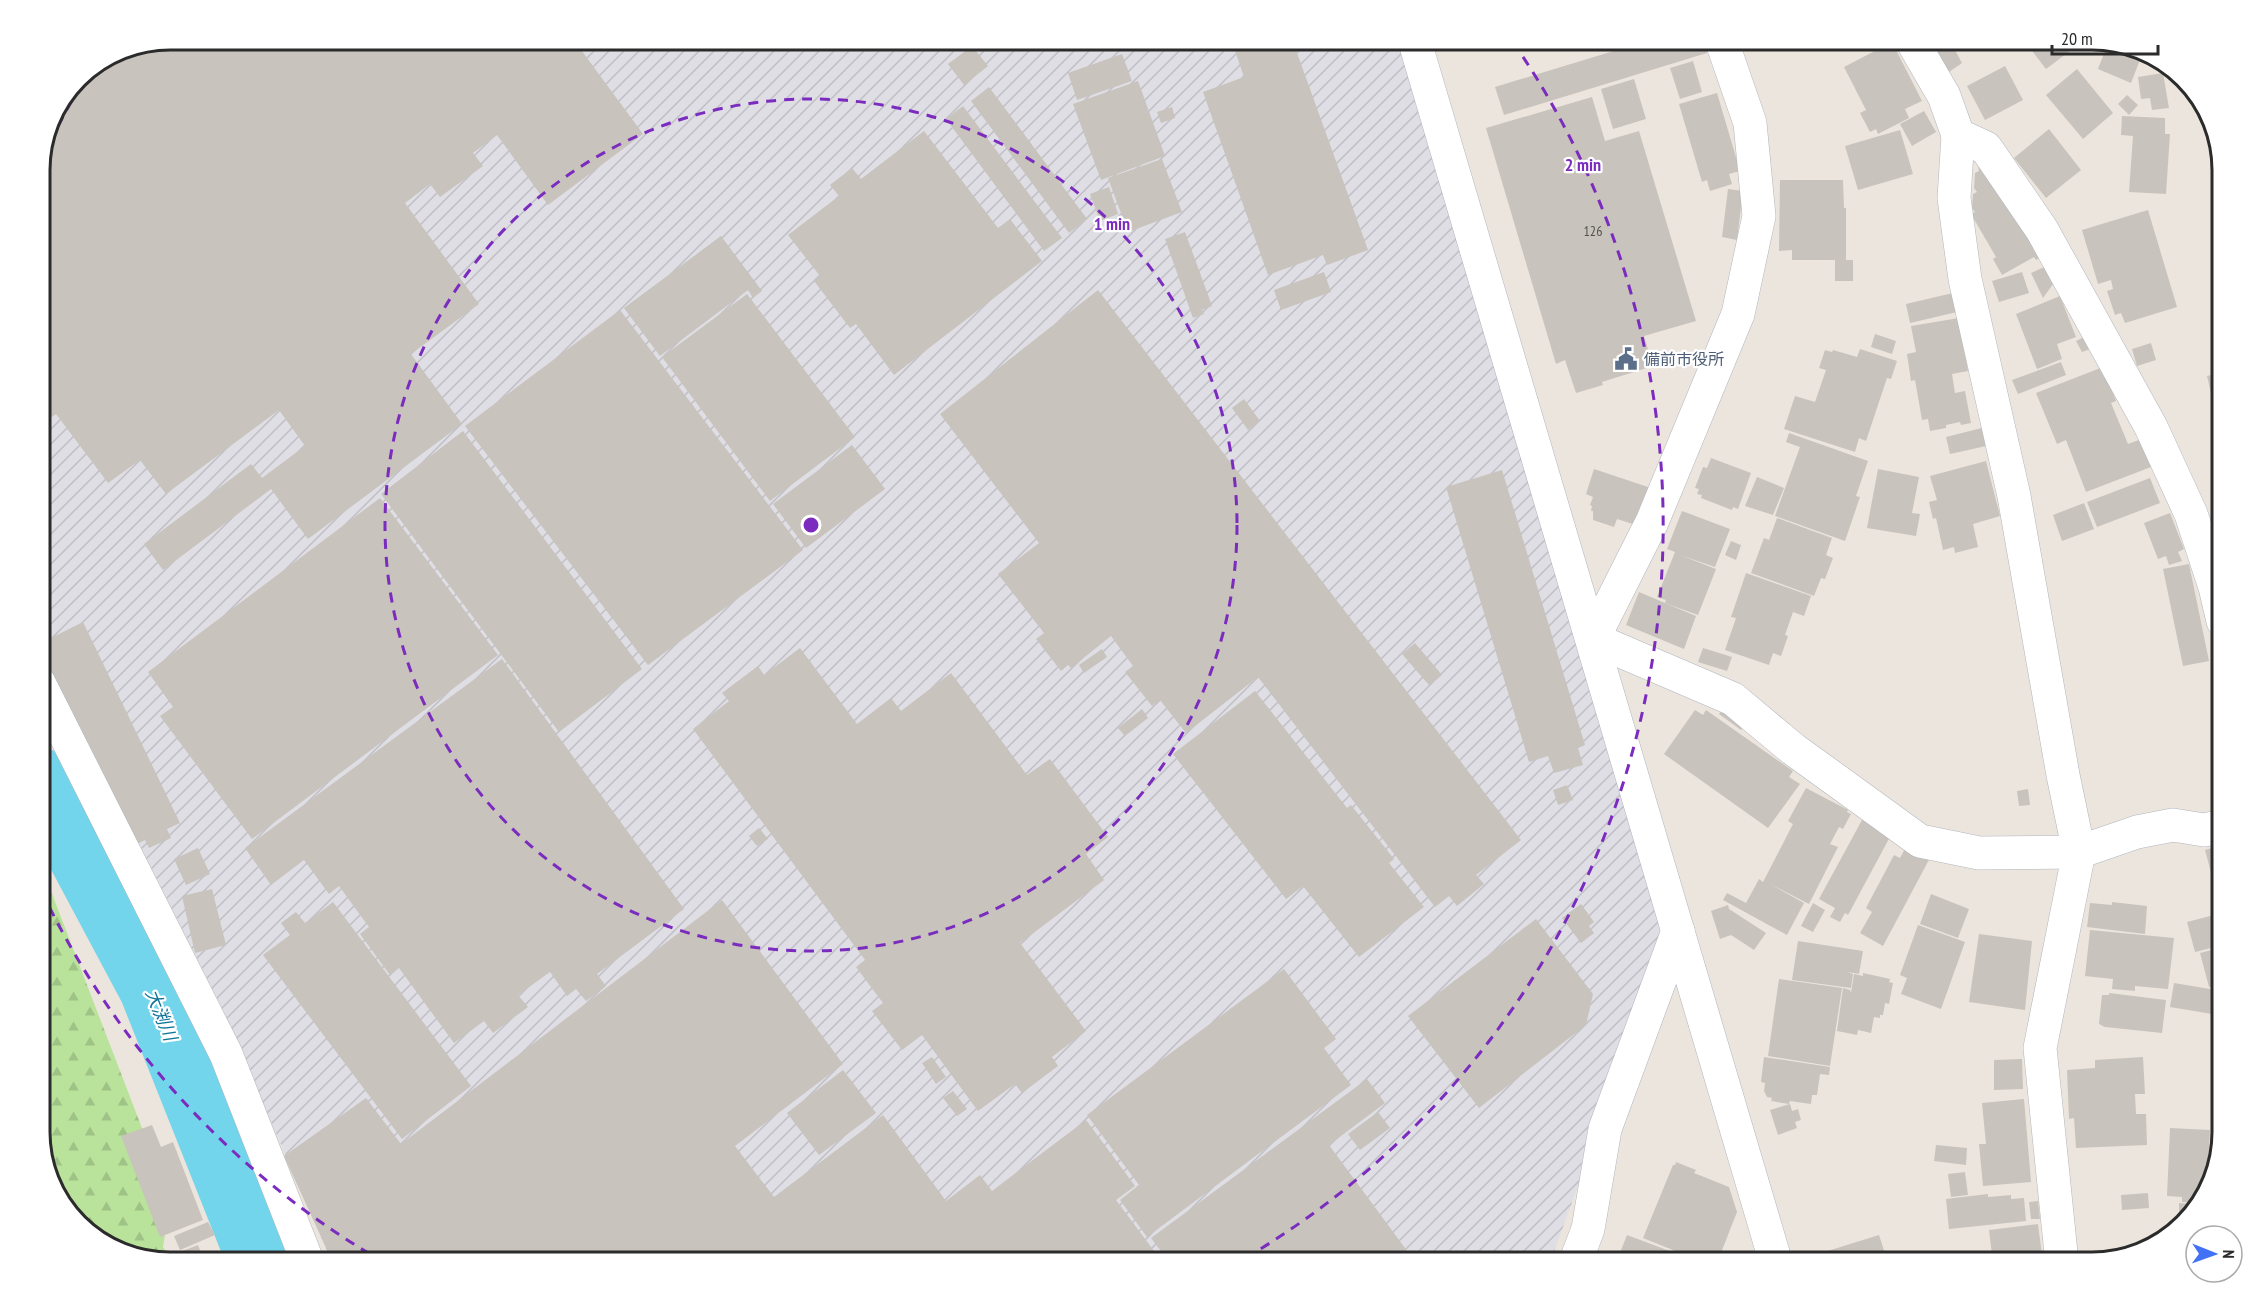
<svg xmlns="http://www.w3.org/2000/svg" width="2262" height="1302" font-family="'PT Sans Narrow','Noto Sans JP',sans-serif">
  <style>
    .industrial { fill: url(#industrial-furrows) }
    .forest { fill: url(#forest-firs) }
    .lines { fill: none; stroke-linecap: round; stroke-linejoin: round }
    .river { stroke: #73d5ec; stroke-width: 64 }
    .building { fill: #c8c3bc }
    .street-casing { stroke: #b1b5be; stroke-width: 34 }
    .secondary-casing { stroke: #b1b5be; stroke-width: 34 }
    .street { stroke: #fff; stroke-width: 33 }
    .secondary { stroke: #fff; stroke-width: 33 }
    .ring { fill: none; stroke: #7b2cbf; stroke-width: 3; stroke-dasharray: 10 8 }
    .labels { text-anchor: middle; stroke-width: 4.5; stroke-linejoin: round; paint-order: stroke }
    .number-label { font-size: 14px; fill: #52514f }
    .service-label { font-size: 16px; fill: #4e5e75; stroke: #fff; text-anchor: start }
    .water-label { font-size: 18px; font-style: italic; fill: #107599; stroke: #fff }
    .rim { fill: none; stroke: #2b2b2b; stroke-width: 3 }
    .centre { fill: #7b2cbf; stroke: #fff; stroke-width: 3 }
    .ring-label { font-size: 18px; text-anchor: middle; font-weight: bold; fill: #7b2cbf; stroke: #fff; stroke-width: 4.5; stroke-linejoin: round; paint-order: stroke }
  </style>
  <defs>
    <pattern id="industrial-furrows" width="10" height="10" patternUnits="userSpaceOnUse" patternTransform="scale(1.5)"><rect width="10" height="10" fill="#dfdee5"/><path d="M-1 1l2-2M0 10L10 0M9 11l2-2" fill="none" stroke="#c0bfc5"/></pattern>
    <pattern id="forest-firs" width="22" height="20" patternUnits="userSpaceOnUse" patternTransform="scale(1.5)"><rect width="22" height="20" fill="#b9e29b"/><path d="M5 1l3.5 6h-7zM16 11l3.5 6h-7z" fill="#9fc286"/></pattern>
  </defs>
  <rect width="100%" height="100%" fill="#ece5dd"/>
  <!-- industrial -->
  <path class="industrial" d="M170,39H1405L1670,933L1550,1263H332L223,1010L39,645V162L49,119L78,77L120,49Z"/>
  <!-- forest -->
  <path class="forest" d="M39,860L170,1201L163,1247L172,1263L105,1246L61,1205L39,1140Z"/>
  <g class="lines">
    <!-- river -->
    <path class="river" d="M39,779L151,989L260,1263"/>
  </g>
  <!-- building -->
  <g class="building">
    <path d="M170,39H573L643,134L548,205L497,135L473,153L483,166L440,197L430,184L405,203L479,304L411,354L462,424L308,539L271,489L163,570L144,544L251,464L262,478L305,446L279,410L166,494L140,460L108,483L56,414L39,426V162L49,119L78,77L120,49Z"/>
    <path d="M1231,39H1292L1368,250L1327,265L1323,255L1268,275L1203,92L1244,77Z"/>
    <path d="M1653,39H1703L1707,53L1504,115L1495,87Z"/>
    <path d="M1845,39H1867L1850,47Z"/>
    <path d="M1946,39H1949L1962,63L1949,72L1933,48Z"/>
    <path d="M2023,39H2086L2046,69Z"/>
    <path d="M1892,42L1922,101L1905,109L1909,118L1878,134L1876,129L1870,132L1860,113L1866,110L1844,67Z"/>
    <path d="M2108,43L2143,52L2131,83L2098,69Z"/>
    <path d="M972,46L988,66L964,85L948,64Z"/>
    <path d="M1122,54L1132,81L1077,100L1068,73Z"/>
    <path d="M1693,61L1702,92L1680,99L1670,68Z"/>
    <path d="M2005,66L2023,100L1985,120L1967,86Z"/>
    <path d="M2077,69L2113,113L2083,139L2046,95Z"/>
    <path d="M2163,73L2169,108L2152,110L2150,98L2141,99L2138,77Z"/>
    <path d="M1634,79L1646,119L1613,129L1601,89Z"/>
    <path d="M1138,81L1165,156L1101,180L1073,104Z"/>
    <path d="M989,87L1087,219L1069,233L971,101Z"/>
    <path d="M1717,93L1740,171L1729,174L1732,184L1710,191L1707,180L1702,182L1679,104Z"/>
    <path d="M2127,95L2138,105L2129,115L2118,104Z"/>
    <path d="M1592,97L1605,141L1639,131L1696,321L1644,336L1653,366L1602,382L1603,385L1576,393L1565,360L1556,364L1486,128Z"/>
    <path d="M963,106L1062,238L1044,251L946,119Z"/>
    <path d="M1172,107L1175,118L1161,123L1157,112Z"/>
    <path d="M1924,111L1936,132L1912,146L1900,124Z"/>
    <path d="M2122,116L2165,118V134H2170L2166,194L2129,192L2133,136L2121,135Z"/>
    <path d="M2049,129L2081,170L2046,198L2014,158Z"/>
    <path d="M1900,130L1913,174L1858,190L1845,146Z"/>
    <path d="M924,131L998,228L1010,219L1042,261L894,375L856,324L850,328L814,281L820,276L788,235L839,196L830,185L852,168L861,179Z"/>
    <path d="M1162,159L1182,212L1128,232L1108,178Z"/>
    <path d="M1978,166L2042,257L2036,260L2034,257L2002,275L1993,259L1996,257L1971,214L1975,212L1972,208L1973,194L1977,192L1974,188L1975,173L1979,171Z"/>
    <path d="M1780,180H1843L1844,208H1846V260H1853V281H1835V260H1792V250L1779,251Z"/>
    <path d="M1109,187L1118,214L1100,221L1090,194Z"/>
    <path d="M1728,189L1743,191L1737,240L1722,237Z"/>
    <path d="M2148,210L2177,307L2125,323L2121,313L2115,315L2107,291L2113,289L2111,280L2098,284L2082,230Z"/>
    <path d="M1185,232L1212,306L1202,310L1204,314L1193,318L1165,239Z"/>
    <path d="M721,236L762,291L753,298L748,290L660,356L624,308Z"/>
    <path d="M2049,265L2056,280L2043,298L2031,273Z"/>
    <path d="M1324,272L1331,292L1281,310L1274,290Z"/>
    <path d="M2022,272L2029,293L1999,302L1992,281Z"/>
    <path d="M1098,290L1521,840L1476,875L1484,884L1457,906L1449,896L1435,907L1258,677L1186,733L1160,700L1152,706L1125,672L1133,666L1111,636L1071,668L1068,665L1061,671L1036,639L1044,633L998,574L1039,543L940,414Z"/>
    <path d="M1953,293L1957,312L1910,323L1906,304Z"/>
    <path d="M747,294L855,437L770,501L662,357Z"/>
    <path d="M2060,296L2076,337L2057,344L2062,359L2037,369L2016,314Z"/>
    <path d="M620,310L803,550L648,665L465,426Z"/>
    <path d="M1959,318L1968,371L1952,374L1955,393L1965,391L1971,423L1961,425L1960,422L1946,425V428L1930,431L1928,419L1922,420L1915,380L1911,381L1907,354L1916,352L1911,326Z"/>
    <path d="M1875,334L1896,341L1892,354L1871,347Z"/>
    <path d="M2084,337L2090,349L2082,352L2076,341Z"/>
    <path d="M2151,343L2156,360L2137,366L2132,349Z"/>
    <path d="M1860,349L1897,361L1891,379L1887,378L1866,441L1859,438L1855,452L1784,429L1795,396L1815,402L1826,370L1819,368L1825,350L1832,352L1833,350L1857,357Z"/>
    <path d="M2061,362L2066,375L2018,394L2012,380Z"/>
    <path d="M2103,367L2116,401L2111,403L2128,444L2147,437L2164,462L2086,492L2066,440L2057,444L2036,393Z"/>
    <path d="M2223,372V404L2214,406L2207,376Z"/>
    <path d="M1244,399L1260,421L1248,430L1232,408Z"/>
    <path d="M2223,405V437H2222L2215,406Z"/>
    <path d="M1982,428L1986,446L1950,454L1946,437Z"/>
    <path d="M463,431L642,669L559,732L381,494Z"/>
    <path d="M1789,433L1868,461L1856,496L1860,497L1845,541L1775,516L1800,447L1786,442Z"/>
    <path d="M852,445L885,489L806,548L773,504Z"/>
    <path d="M1711,458L1751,473L1738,509L1733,507L1732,510L1701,498L1702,495L1697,494L1699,489L1695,488L1703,467L1707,468Z"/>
    <path d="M1986,461L2000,516L1973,524L1978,547L1955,553L1954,547L1943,550L1936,518L1933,519L1929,502L1937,500L1930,476Z"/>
    <path d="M1594,469L1651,488L1639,526L1617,519L1614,527L1593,520V511H1591L1592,506L1590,505L1593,497L1586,494Z"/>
    <path d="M1878,469L1919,477L1912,513L1920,514L1916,536L1867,528Z"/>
    <path d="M1502,470L1585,745L1578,748L1583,765L1554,773L1548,756L1529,762L1446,487Z"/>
    <path d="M1757,477L1784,488L1773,515L1745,506Z"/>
    <path d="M2150,478L2160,503L2097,527L2087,502Z"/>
    <path d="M380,498L498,655L252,839L160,716L173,707L148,672Z"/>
    <path d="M2084,503L2094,529L2062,541L2053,515Z"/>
    <path d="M1682,511L1730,529L1715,567L1680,555L1716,569L1698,615L1665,603L1666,600L1657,597L1675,552L1667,549Z"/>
    <path d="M2170,513L2184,549L2178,552L2182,561L2169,565L2166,556L2158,559L2144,523Z"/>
    <path d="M1777,518L1832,538L1826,555L1833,558L1825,579L1821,578L1814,596L1751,573L1764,538L1769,540Z"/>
    <path d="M1731,541L1741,545L1736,560L1725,555Z"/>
    <path d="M2189,564L2209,661L2183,666L2163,569Z"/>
    <path d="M1746,573L1811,596L1804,616L1793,612L1785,635L1788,636L1781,656L1773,653L1769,665L1725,650L1736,618L1731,617Z"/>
    <path d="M1639,592L1696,616L1684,649L1626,625Z"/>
    <path d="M83,622L180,823L167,829L171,838L149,848L145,840L133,846L39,652V644Z"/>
    <path d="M1415,643L1442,675L1429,685L1402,654Z"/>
    <path d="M800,648L857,724L891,698L901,711L951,673L1027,775L1050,759L1108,837L1086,854L1104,880L1020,943L1086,1031L1052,1057L1058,1066L1022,1093L1015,1084L978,1111L922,1035L902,1050L872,1011L883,1003L856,967L865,960L693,729L729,701L722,693L758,666L764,675Z"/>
    <path d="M1703,648L1732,657L1727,671L1698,662Z"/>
    <path d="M1102,649L1107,657L1084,673L1079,665Z"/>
    <path d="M502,659L684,909L597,974L606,986L586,1001L576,989L567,996L550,972L518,995L528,1007L493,1033L484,1021L454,1043L399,968L390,975L360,934L369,927L339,886L329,894L304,860L271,885L245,848Z"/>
    <path d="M1255,691L1347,808L1351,805L1394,859L1389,863L1424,907L1359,957L1303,886L1286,899L1173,754Z"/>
    <path d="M1727,704L1748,720L1741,730L1719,714Z"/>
    <path d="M1142,709L1148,718L1125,736L1118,728Z"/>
    <path d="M1695,710L1703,715L1706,710L1793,771L1789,777L1800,784L1768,828L1664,754Z"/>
    <path d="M1567,785L1573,800L1558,805L1553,790Z"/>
    <path d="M1806,788L1848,810L1847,812L1851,814L1843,829L1839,827L1830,844L1838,847L1809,904L1768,883L1804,903L1787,935L1723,900L1727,893L1746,903L1759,879L1763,882L1793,824L1788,821Z"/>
    <path d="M2028,789L2030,805L2019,806L2017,791Z"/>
    <path d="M1862,820L1891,835L1848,915L1845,913L1840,922L1830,917L1835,908L1819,899Z"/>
    <path d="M759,828L768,839L757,846L749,836Z"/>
    <path d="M1908,843L1931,856L1883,946L1860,933L1872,912L1866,908L1894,855L1900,858Z"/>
    <path d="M2223,845V914H2222L2205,850Z"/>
    <path d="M198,848L210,874L186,885L174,859Z"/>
    <path d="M212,889L226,945L195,953L182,896Z"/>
    <path d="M1931,894L1969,909L1958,938L1920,924Z"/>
    <path d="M722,900L843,1064L735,1146L774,1197L883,1115L946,1201L980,1175L992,1191L1086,1120L1135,1186L1116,1200L1163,1263H333L284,1156L366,1098L401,1144Z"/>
    <path d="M333,902L471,1086L402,1139L263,955L290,935L281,923L296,912L305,923Z"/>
    <path d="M2112,902L2147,906L2145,934L2087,927L2090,903L2112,905Z"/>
    <path d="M1813,903L1825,910L1813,932L1801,926Z"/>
    <path d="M1581,904L1594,922L1589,926L1594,933L1581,943L1562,918Z"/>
    <path d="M1728,905L1729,909L1766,933L1754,950L1731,935L1720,939L1711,911Z"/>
    <path d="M2218,914L2219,918L2223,917V945L2195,952L2187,922Z"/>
    <path d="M1536,919L1593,994L1586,1025L1479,1108L1408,1016Z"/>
    <path d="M1918,925L1965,942L1941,1009L1901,994L1907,978L1900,975Z"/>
    <path d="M2090,930L2174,938L2168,989L2135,986V991L2112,989L2113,979L2085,976Z"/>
    <path d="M1979,934L2032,941L2025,1010L1969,1002Z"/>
    <path d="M1798,941L1863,951L1859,974L1848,972L1853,974L1851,988L1792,980Z"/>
    <path d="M2223,947V990L2218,991L2216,986L2209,987L2200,953Z"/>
    <path d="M1284,969L1336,1039L1324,1048L1351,1085L1147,1237L1120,1200L1139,1185L1087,1115Z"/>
    <path d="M1863,973L1890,979L1889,982L1893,983L1889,1004L1885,1003L1883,1015H1880V1018L1874,1017L1871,1033L1858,1030L1857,1035L1837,1031L1843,988L1850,990L1851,993L1854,974L1863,976Z"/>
    <path d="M1779,979L1842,988L1830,1066L1768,1056Z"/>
    <path d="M2174,983L2216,990L2212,1014L2170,1007Z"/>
    <path d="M2109,993L2166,1000L2162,1033L2105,1027L2099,1024L2102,995H2109Z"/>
    <path d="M932,1057L946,1077L936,1084L922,1063Z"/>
    <path d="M1764,1057L1830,1067L1829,1075L1820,1074L1817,1095H1812L1811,1104L1790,1101L1789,1104L1771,1101L1772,1098L1767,1097L1764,1091L1765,1083L1761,1082Z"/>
    <path d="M2143,1057L2145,1094H2135L2136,1114H2146L2147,1145L2076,1148L2074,1118L2069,1119L2067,1070L2095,1068V1060Z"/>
    <path d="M2022,1059L2023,1089L1994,1090V1060Z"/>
    <path d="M843,1070L876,1113L819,1155L787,1113Z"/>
    <path d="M1367,1079L1385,1103L1329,1145L1416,1263H1170L1151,1238Z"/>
    <path d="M953,1091L967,1109L957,1116L943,1098Z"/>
    <path d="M2024,1099L2031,1182L1983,1186L1979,1144H1986L1982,1103Z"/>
    <path d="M1790,1104L1792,1111L1798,1109L1801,1120L1795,1122L1797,1128L1778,1135L1770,1110Z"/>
    <path d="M1378,1112L1390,1128L1360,1150L1348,1134Z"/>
    <path d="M2223,1123L2222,1136H2216L2215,1124Z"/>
    <path d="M152,1125L161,1147L173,1142L203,1220L160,1237L121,1136Z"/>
    <path d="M2170,1128L2210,1130L2207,1191L2206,1197L2200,1203L2182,1202V1197L2167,1196Z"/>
    <path d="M1936,1145L1967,1148L1966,1165L1934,1161Z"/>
    <path d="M1676,1162L1696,1170L1694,1173L1729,1187L1737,1212L1717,1263H1705L1643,1238L1673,1165H1675Z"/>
    <path d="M1965,1172L1968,1195L1951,1197L1948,1174Z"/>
    <path d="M2148,1193L2149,1208L2122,1210L2121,1195Z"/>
    <path d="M1988,1194V1197L2011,1195V1199L2024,1198L2026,1221L1949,1229L1946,1199Z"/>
    <path d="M2038,1201L2040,1219H2031L2029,1202Z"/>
    <path d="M2179,1203L2194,1204V1209L2187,1216H2179Z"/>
    <path d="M208,1222L215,1235L180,1250L174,1236Z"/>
    <path d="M2038,1224L2043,1263H1993L1989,1230Z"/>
    <path d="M2165,1227L2175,1228L2167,1236H2164Z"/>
    <path d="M1627,1235L1691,1259L1690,1263H1616Z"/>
    <path d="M1879,1235L1888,1263H1820L1818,1254Z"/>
    <path d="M198,1245L205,1263H170L167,1257Z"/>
  </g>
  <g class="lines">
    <!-- street casing -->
    <g class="street-casing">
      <g id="street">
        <path d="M1721,39L1750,123L1759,216L1738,314L1652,522L1593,639L1733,699L1793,749L1920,841L1979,853L2079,852L2137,832L2173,825L2204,830L2223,826"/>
        <path d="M1911,39L1944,96L1958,135L1986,148L2042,230L2151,427L2191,514L2215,587L2223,621"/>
        <path d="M1958,135L1954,198L1965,279L2014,496L2063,775L2079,852L2040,1048L2062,1263"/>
        <path d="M39,683L226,1054L308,1263"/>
        <path d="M1575,1263L1588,1229L1605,1129L1678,931"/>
      </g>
    </g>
    <!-- secondary casing -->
    <g class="secondary-casing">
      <path id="secondary" d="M1414,39L1776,1263"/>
    </g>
    <!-- street -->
    <use href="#street" class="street"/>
    <!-- secondary -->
    <use href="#secondary" class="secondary"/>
  </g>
  <!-- distance rings -->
  <g class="ring">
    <circle cx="811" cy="525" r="426"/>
    <path d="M385 1263A852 852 0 0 1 42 892M42 158A852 852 0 0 1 92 67M1513 42A852 852 0 0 1 1237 1263"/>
  </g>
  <!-- icons -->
  <defs>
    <g id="civic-bare" transform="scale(1.8)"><path d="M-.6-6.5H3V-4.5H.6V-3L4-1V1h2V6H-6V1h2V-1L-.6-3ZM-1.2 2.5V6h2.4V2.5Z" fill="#5c6f8a" stroke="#fff" stroke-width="2.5" paint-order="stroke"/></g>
  </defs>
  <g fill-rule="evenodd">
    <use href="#civic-bare" x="1626" y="359"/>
  </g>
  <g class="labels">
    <!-- number labels -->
    <g class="number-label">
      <text x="1593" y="236">126</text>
    </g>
    <!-- service labels -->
    <g class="service-label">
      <text x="1644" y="365">備前市役所</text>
    </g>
    <!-- water labels -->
    <g class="water-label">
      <text transform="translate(161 1015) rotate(68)" y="6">大渕川</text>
    </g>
  </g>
  <!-- crop -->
  <path d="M0 0H2262V1302H0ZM170 50H2092A120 120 0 0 1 2212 170V1132A120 120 0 0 1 2092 1252H170A120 120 0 0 1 50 1132V170A120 120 0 0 1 170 50Z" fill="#fff" fill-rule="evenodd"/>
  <path class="rim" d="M170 50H2092A120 120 0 0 1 2212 170V1132A120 120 0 0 1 2092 1252H170A120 120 0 0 1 50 1132V170A120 120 0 0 1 170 50Z"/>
  <circle cx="811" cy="525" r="9" class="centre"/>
  <g class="ring-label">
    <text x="1583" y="171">2 min</text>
    <text x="1112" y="230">1 min</text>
  </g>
  <!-- north arrow -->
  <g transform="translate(2214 1254) rotate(91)"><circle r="28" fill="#ffffff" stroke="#aaaaaa" stroke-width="1.5"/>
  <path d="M0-4.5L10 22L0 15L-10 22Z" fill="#4171f6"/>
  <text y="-9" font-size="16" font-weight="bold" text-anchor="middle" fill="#2b2b2b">N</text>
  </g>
  <!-- scale -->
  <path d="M2052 45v9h106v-9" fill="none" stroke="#2b2b2b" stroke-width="3"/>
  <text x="2061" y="45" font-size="18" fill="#2b2b2b" stroke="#ffffff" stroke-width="4.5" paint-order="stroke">20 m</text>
</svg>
